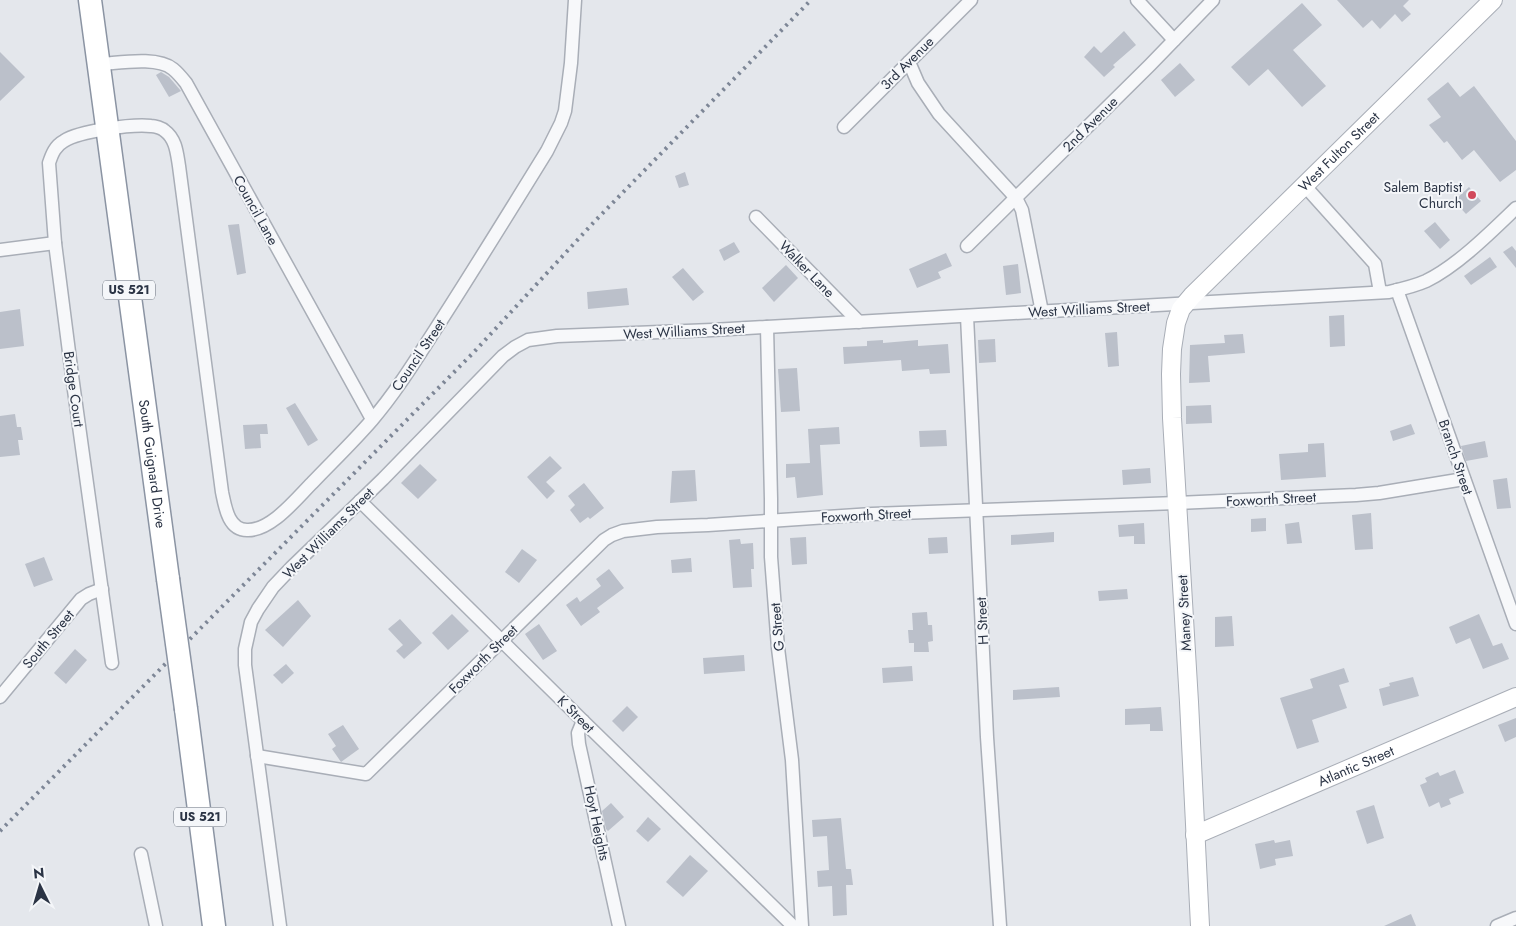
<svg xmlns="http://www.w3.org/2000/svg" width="1516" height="926" font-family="Jost,sans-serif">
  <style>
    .building { fill: #bbc0ca }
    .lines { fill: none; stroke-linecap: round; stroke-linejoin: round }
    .street-casing { stroke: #a9aeb7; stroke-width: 15 }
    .secondary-casing { stroke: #a9aeb7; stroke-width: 20 }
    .highway-casing { stroke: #8b94a3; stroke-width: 25 }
    .street { stroke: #f7f8fa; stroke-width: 12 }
    .secondary { stroke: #fff; stroke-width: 18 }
    .highway { stroke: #fff; stroke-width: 22 }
    .rail { stroke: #7d8696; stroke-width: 4; stroke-dasharray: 2.5 5; stroke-linecap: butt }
    .highway-bridge-casing { stroke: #8b94a3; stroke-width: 25; stroke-linecap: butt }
    .highway-bridge { stroke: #fff; stroke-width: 22 }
    .poi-dot { fill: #d1495b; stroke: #f4f6f9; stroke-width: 2 }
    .labels { text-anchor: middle; stroke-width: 4; stroke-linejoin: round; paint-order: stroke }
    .shield { fill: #f4f6f9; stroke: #676e7b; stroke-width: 1 }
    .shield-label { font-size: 12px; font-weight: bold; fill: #2b3445 }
    .street-label { font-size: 14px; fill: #2b3445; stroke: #f4f6f9 }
    .poi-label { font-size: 14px; fill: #2b3445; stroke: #f4f6f9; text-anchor: end }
  </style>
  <rect width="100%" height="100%" fill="#e4e7ec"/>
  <!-- building -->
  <g class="building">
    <path d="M1337,0H1409L1403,6L1411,14L1402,22L1395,14L1380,29L1372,20L1363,28Z"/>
    <path d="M1302,3L1322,25L1293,50L1326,86L1302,107L1268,69L1249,86L1231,67Z"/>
    <path d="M1124,31L1136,45L1113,65L1115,67L1104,77L1084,57L1094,46L1101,53Z"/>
    <path d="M0,52L25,77L0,101Z"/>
    <path d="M1180,63L1195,80L1175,97L1161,80Z"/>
    <path d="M161,72L169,77L181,91L169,97L156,75Z"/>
    <path d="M1448,82L1460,97L1474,86L1516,141V170L1500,182L1474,150L1462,160L1447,141L1444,143L1429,125L1441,117L1427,99Z"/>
    <path d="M685,172L689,185L679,188L675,176Z"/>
    <path d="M1469,187L1481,201L1466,214L1454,201Z"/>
    <path d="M1435,222L1450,240L1440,249L1424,231Z"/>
    <path d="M239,224L246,273L237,275L228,225Z"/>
    <path d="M734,242L740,252L724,261L719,250Z"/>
    <path d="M1512,246L1516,251V268L1503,252Z"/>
    <path d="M946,253L952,266L938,272L941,278L917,288L909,269Z"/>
    <path d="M1490,257L1497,267L1471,285L1464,276Z"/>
    <path d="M1018,264L1021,293L1006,295L1003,266Z"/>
    <path d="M786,265L798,278L774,302L762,288Z"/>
    <path d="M683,268L704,292L693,301L672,277Z"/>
    <path d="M627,288L629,305L588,309L587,292Z"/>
    <path d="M20,309L24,346L0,349V312Z"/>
    <path d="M1344,315L1345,346L1330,347L1329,316Z"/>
    <path d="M1117,332L1119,366L1108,367L1105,333Z"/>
    <path d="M1243,334L1245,353L1208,356L1210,382L1189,383L1190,345L1225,343L1224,335Z"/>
    <path d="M995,339L996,362L979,363L978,340Z"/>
    <path d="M883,340V343L918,340V346L948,344L950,373L930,374L929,369L902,371L901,360L844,364L843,347L867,346V341Z"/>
    <path d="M797,368L800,411L781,412L778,369Z"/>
    <path d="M295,403L318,440L308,446L286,408Z"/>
    <path d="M1211,405L1212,423L1186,424V406Z"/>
    <path d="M15,414L17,427H21L23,440H18L20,455L0,457V416Z"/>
    <path d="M267,424L268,434H260L261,448L245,449L243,425Z"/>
    <path d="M1411,424L1415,434L1393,441L1390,431Z"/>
    <path d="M839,427L840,444L820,445L823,495L797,498L795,477L786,478V464L810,463L808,429Z"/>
    <path d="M946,430L947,446L920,447L919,431Z"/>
    <path d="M1485,441L1488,457L1466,461L1461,446Z"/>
    <path d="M1324,443L1326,477L1281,480L1279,454L1308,452V444Z"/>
    <path d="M550,456L562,468L546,482L555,491L547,499L527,477Z"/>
    <path d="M420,464L437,480L418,499L401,483Z"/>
    <path d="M1150,468L1151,483L1123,485L1122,470Z"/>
    <path d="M695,470L697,501L670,503L672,471Z"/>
    <path d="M1507,478L1511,508L1497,509L1493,480Z"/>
    <path d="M584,483L604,508L590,519L588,517L580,523L570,510L575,505L568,496Z"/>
    <path d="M1371,513L1373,549L1355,550L1352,515Z"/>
    <path d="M1266,518V531L1251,532V519Z"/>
    <path d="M1299,522L1302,543L1287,544L1285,524Z"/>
    <path d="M1144,523L1145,544H1134V536L1119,537L1118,525Z"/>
    <path d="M1054,532V542L1011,545V535Z"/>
    <path d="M806,537L807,564L792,565L790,538Z"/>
    <path d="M947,537L948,553L929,554L928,538Z"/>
    <path d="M740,539L741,544L753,543L754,569H751L752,587L733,588L729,540Z"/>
    <path d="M522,549L537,560L519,583L505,572Z"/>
    <path d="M44,557L53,580L34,587L25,564Z"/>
    <path d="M691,558L692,572L672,573L671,560Z"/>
    <path d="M609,569L624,588L597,608L600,612L581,626L566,605L577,597L580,602L601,586L596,579Z"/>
    <path d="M1127,589L1128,599L1099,601L1098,591Z"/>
    <path d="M298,600L311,616L283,647L265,630Z"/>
    <path d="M927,612L928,625H932L933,641L928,642L929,652H914V643H909L908,630H913L912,613Z"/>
    <path d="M452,614L469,631L448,650L432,633Z"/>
    <path d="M1479,614L1493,646L1502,643L1509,659L1483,669L1470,638L1456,644L1449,627Z"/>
    <path d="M1232,616L1234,646L1215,647V617Z"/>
    <path d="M400,619L422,643L404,659L396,651L403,645L388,629Z"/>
    <path d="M539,624L557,651L543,660L525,634Z"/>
    <path d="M75,649L87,660L66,684L54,673Z"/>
    <path d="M744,655L745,671L704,674L703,658Z"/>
    <path d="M286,664L294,673L282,684L273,675Z"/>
    <path d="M912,666L913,681L883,683L882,668Z"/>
    <path d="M1344,668L1349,682L1339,685L1347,708L1312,720L1319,742L1297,749L1280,698L1313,688L1310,679Z"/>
    <path d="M1413,677L1419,696L1383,706L1379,689L1390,686L1389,683Z"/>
    <path d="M1059,687L1060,697L1013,700V690Z"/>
    <path d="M627,706L638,717L623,732L612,721Z"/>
    <path d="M1161,707L1163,731H1150V724L1125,725V709Z"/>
    <path d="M1516,718V737L1505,742L1498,725Z"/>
    <path d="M343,725L359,749L341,762L332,749L336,746L328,734Z"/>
    <path d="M1455,770L1464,793L1449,799L1451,804L1441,808L1439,802L1429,807L1420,785L1427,782L1425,778L1438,772L1440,776Z"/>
    <path d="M611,803L624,817L608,831L606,829L602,811Z"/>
    <path d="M1374,805L1384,838L1367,844L1356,811Z"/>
    <path d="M648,817L661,829L648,842L636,831Z"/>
    <path d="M841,818L846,869H851L853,885H846L847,915L833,916L832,886L818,887L817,871L829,870L827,836L813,837L812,820Z"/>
    <path d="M1274,840L1275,843L1290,840L1293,856L1275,859L1276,865L1260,869L1255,844Z"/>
    <path d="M690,855L708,871L683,897L666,882Z"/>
    <path d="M1411,914L1416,926H1384Z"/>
  </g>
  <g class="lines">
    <!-- street casing -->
    <g class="street-casing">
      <g id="street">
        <path d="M1137,0L1174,40"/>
        <path d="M909,62L918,83L939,114L1016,198L1022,210L1042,312"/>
        <path d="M100,64C119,63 157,56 173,69C178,73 182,78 186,83L372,419"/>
        <path d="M844,127L971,0"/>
        <path d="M1304,185L1375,264L1380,292"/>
        <path d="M756,217L859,322"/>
        <path d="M967,246L1150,65L1213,0"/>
        <path d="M0,250L55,243"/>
        <path d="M1397,290L1516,624"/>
        <path d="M967,316L987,737L1000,926"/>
        <path d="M767,327L771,499V557L778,648L792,760L802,926"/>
        <path d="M360,501L583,721L793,926"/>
        <path d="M112,663L73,383L55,243L49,163C52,154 55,146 64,141C79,131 132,124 151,126C155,126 162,128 165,131C176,139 177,154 179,166L222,492C225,506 228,530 247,530C271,531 296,499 312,483C332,462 353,442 372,420C396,392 415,361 435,330C473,271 510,211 547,151L561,123L565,111L571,63L575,0"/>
        <path d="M0,697L81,599L89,594L102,589"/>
        <path d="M583,721L578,733L579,744L619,926"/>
        <path d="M257,756L366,774L604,540L612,535L623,531L657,527L708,525L872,514L1177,503L1356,495L1379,493L1464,479"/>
        <path d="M141,854L156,926"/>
        <path d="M280,926L245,665V649L251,622L258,609L273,587L292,567L383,479L503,356L515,347L528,340L557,336L712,330L1389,292C1402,289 1415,286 1426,281C1457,266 1491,232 1516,208"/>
        <path d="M1497,926L1516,918"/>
      </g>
    </g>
    <!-- secondary casing -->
    <g class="secondary-casing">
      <g id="secondary">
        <path id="s1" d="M1195,835L1516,697"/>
        <path id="s2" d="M1200,926L1189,702L1172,418L1171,374L1172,349L1176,323L1181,309L1192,296L1493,0"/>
      </g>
    </g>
    <!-- highway casing -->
    <g class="highway-casing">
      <g id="highway">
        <path id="s3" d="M90,0L168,579"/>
        <path d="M186,709L214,926"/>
      </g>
    </g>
    <!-- street -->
    <use href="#street" class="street"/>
    <!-- secondary -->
    <use href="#secondary" class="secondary"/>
    <!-- highway -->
    <use href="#highway" class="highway"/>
    <!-- rail -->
    <path class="rail" d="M0,831L474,352L595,221L811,0"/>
    <!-- highway-bridge casing -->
    <g class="highway-bridge-casing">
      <path id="highway-bridge" d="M168,579L186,709"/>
    </g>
    <!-- highway-bridge -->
    <use href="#highway-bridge" class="highway-bridge"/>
  </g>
  <!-- markers -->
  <circle class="poi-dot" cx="1472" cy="195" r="5"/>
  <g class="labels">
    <!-- shield labels -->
    <g class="shield">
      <rect x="103" y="280.5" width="52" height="19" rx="4"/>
      <rect x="174" y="807.5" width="52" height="19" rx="4"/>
    </g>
    <g class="shield-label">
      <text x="129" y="294">US 521</text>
      <text x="200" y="821">US 521</text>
    </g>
    <!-- street labels -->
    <g class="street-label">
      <text transform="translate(907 63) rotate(-45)" y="5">3rd Avenue</text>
      <text transform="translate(1090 124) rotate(-45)" y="5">2nd Avenue</text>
      <text dy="5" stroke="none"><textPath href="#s2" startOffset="842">West Fulton Street</textPath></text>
      <text transform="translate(256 210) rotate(61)" y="5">Council Lane</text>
      <text transform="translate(807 269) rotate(46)" y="5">Walker Lane</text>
      <text transform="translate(1089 309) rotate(-3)" y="5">West Williams Street</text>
      <text transform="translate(684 331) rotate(-3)" y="5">West Williams Street</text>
      <text transform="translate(418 355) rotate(-56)" y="5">Council Street</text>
      <text transform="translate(74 389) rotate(82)" y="5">Bridge Court</text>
      <text transform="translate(1456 457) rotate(71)" y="5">Branch Street</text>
      <text dy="5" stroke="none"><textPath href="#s3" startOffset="468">South Guignard Drive</textPath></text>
      <text transform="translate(1271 499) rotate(-3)" y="5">Foxworth Street</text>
      <text transform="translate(866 515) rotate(-3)" y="5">Foxworth Street</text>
      <text transform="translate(328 533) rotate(-45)" y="5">West Williams Street</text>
      <text transform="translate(1184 613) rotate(-93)" y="5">Maney Street</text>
      <text transform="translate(982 621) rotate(-93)" y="5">H Street</text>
      <text transform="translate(777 627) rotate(-95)" y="5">G Street</text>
      <text transform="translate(48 639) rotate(-50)" y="5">South Street</text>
      <text transform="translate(483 659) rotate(-45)" y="5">Foxworth Street</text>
      <text transform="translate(576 714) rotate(45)" y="5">K Street</text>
      <text dy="5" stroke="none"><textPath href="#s1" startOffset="175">Atlantic Street</textPath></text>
      <text transform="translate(597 823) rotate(78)" y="5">Hoyt Heights</text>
    </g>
    <!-- poi labels -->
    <g class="poi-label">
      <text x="1462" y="192">Salem Baptist<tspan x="1462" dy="16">Church</tspan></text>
    </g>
  </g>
  <!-- north arrow -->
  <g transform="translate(40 886) rotate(355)" stroke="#f4f6f9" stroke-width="4" paint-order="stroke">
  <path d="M0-4L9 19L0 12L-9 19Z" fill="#2b3445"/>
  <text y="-8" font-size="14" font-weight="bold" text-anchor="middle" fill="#2b3445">N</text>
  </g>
</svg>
